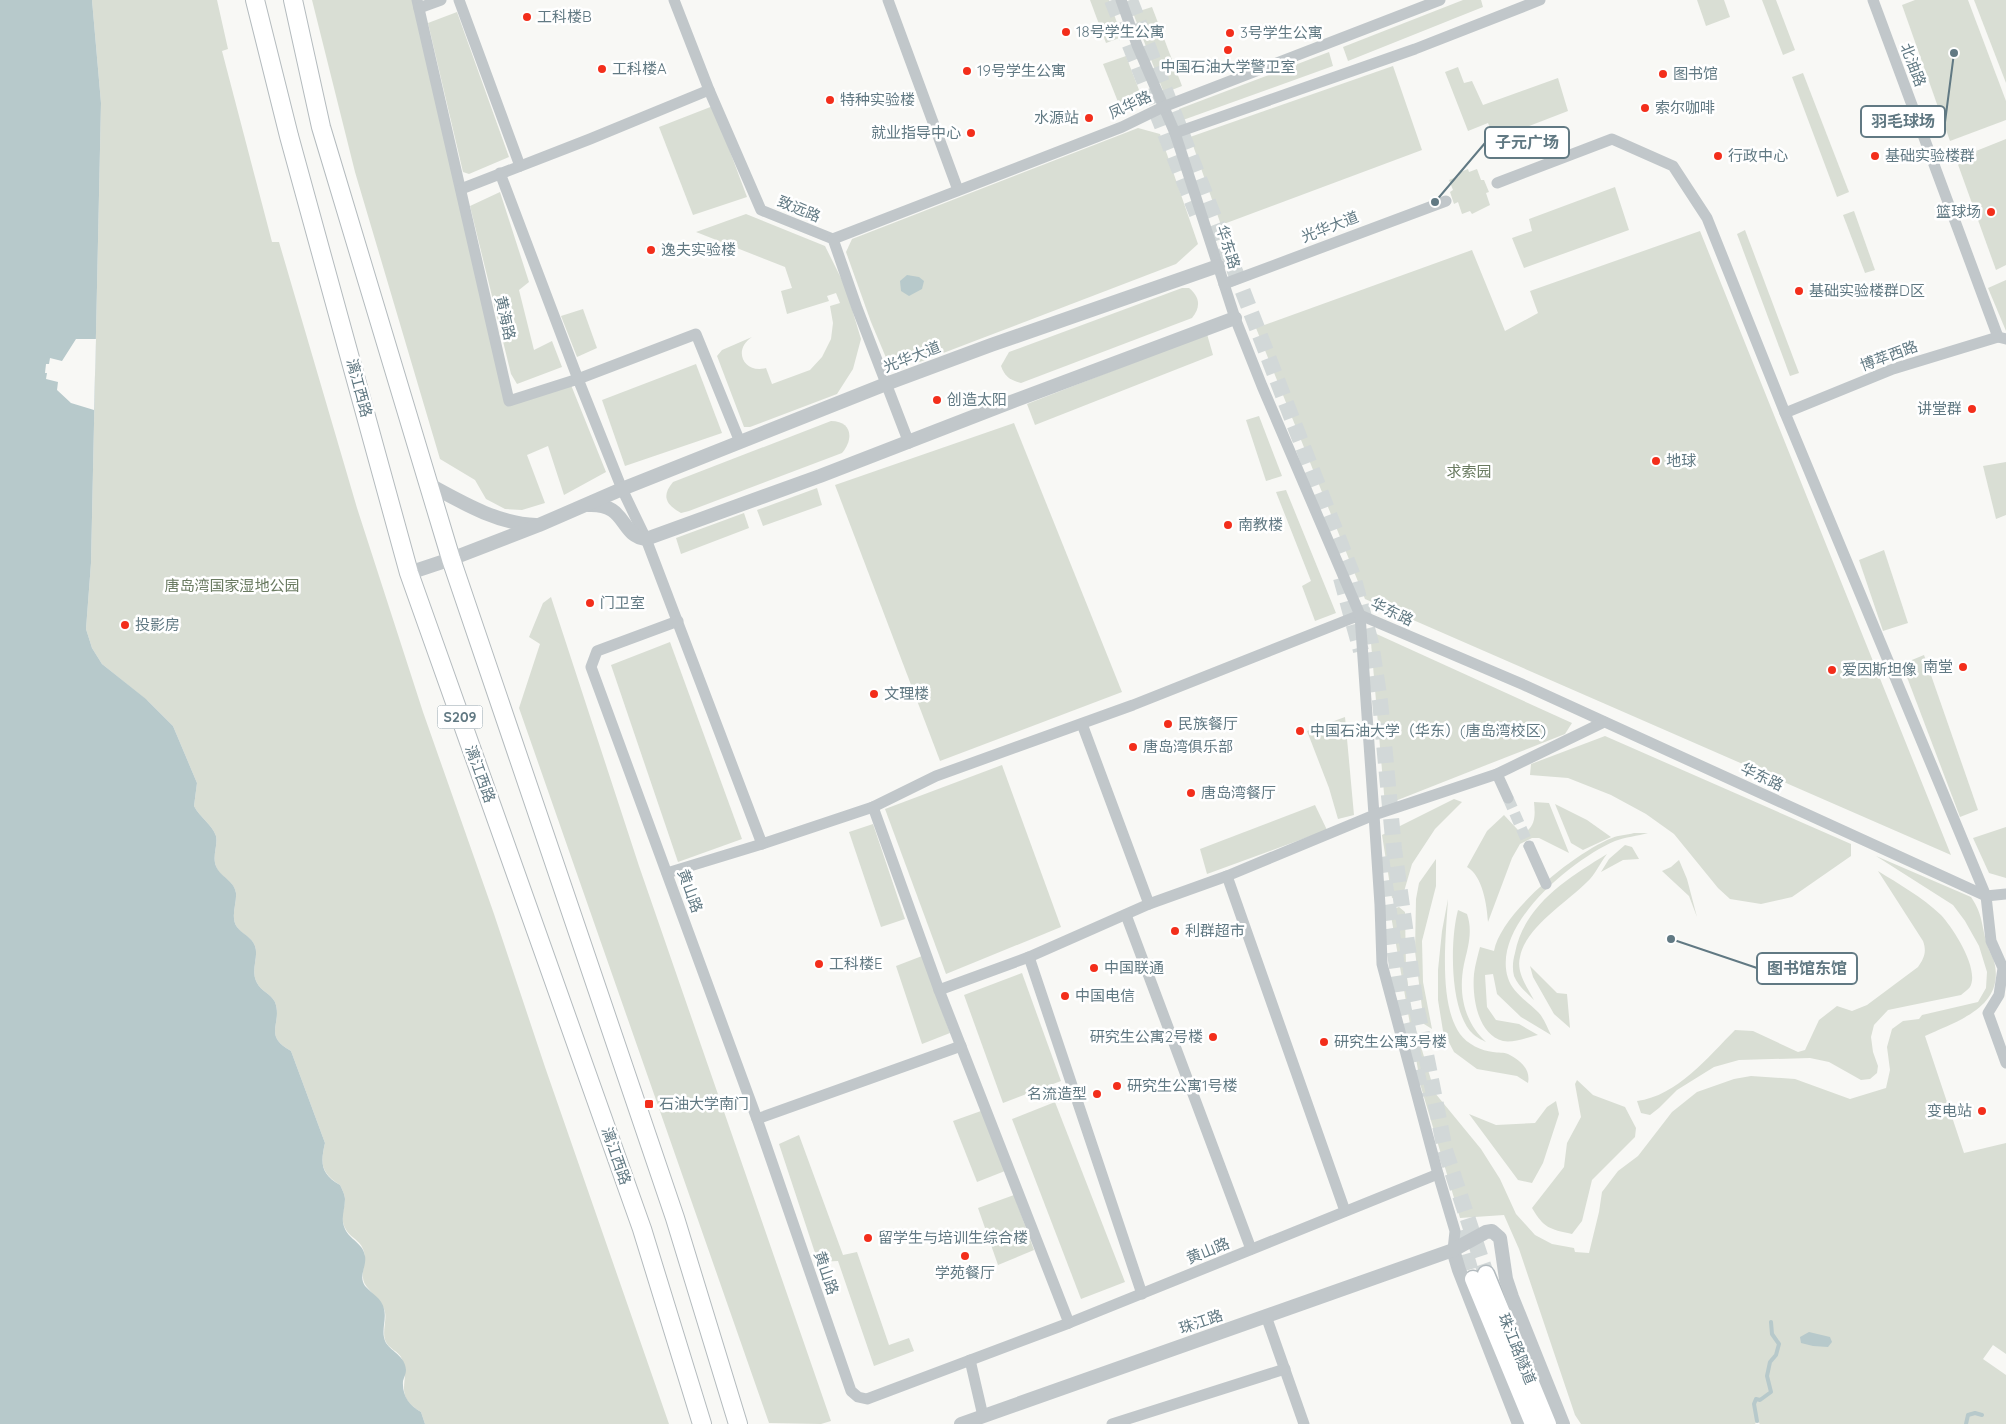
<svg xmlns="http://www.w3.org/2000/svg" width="2006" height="1424" font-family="Quicksand,'Noto Sans SC',sans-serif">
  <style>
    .green { fill: #d9ded4 }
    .water { fill: #b7c9cb }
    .pier { fill: #f8f8f5 }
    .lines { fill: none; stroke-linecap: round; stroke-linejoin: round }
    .stream { stroke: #b7c9cb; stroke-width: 4 }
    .minor-tunnel { stroke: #d2d8d8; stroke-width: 11; stroke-dasharray: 11 5.5; stroke-linecap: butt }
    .secondary-tunnel { stroke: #d2d8d8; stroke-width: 16; stroke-dasharray: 16 8; stroke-linecap: butt }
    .secondary-casing { stroke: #b3bbbf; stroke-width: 19 }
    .primary-casing { stroke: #b4bbbe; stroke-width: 20 }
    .minor { stroke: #c1c7ca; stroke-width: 11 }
    .tertiary { stroke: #c1c7ca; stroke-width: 14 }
    .secondary { stroke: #fff; stroke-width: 16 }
    .primary { stroke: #fff; stroke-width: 18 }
    .poi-dot { fill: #f32e1b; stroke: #fff; stroke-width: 2 }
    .labels { text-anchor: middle; stroke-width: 5; stroke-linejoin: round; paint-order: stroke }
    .shield { fill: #fff; stroke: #90a1a8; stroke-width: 1 }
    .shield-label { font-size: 14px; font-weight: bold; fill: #617983 }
    .poi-label { font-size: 15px; fill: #617983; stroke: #fff; text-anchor: start }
    .street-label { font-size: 15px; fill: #617983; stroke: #fff }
    .park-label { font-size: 15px; fill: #697a60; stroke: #fff }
    .leader { fill: none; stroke: #617983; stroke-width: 2 }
    .callout-dot { fill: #617983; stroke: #fff; stroke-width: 2 }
    .callout { fill: #fff; stroke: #617983; stroke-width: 2 }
    .callout-label { font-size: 16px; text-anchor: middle; font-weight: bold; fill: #617983 }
  </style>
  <rect width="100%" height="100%" fill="#f8f8f5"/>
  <!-- green -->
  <g class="green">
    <path d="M92,0H217L228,49L222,51L272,242H279L357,508L423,712L494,914L545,1067L669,1424H425L421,1412C391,1394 412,1381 402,1359C399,1351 388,1349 385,1340C382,1330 388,1318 384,1309C380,1300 366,1288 364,1282C360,1270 368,1261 363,1249C359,1238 346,1237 343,1222C341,1214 345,1207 345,1199C345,1195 342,1189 340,1185C321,1173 320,1164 325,1143L291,1051C262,1035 283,1024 275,1002C271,994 261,991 257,983C250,970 259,958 255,946C252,937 241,934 237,927C230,917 237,903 236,893C234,880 219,877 216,866C212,856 218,846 216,836C212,824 200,818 194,806L197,783L173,726L148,701L102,664L92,648L86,629L91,563L101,103Z"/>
    <path d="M312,0H413L507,403L571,385L606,472L564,495L548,446L527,455L545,503L522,510L505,509L486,499L475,480L440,459L355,172Z"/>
    <path d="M1090,0H1109L1122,37L1106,43Z"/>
    <path d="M1463,0H1481L1483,7L1348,61L1343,47Z"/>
    <path d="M1697,0H1724L1730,17L1706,26Z"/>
    <path d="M1762,0H1776L1795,50L1783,55Z"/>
    <path d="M1915,0H1968L2006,101V120L1950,141L1902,5Z"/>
    <path d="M1974,0H2006V83Z"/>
    <path d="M1152,7L1182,86L1164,93L1133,13Z"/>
    <path d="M457,12L509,157L469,174L463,172L428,23Z"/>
    <path d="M1329,52L1333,66L1183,120L1179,109Z"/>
    <path d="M1126,56L1144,103L1122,112L1103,64Z"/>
    <path d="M1393,66L1422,150L1221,225L1190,137Z"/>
    <path d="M1458,67L1464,83L1472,81L1483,105L1558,78L1568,111L1495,139L1488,123L1468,131L1445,72Z"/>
    <path d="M1803,73L1849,192L1837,197L1792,77Z"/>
    <path d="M713,106L747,197L693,215L659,127Z"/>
    <path d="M1138,128L1160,134L1198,244L1176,264L917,363L887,360L871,322L846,252L852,239Z"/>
    <path d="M2006,139V265L1996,270L1956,159Z"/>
    <path d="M1468,169L1469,172L1477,169L1481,180H1484L1489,192L1486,193L1490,205L1472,214L1470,211L1462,214L1458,202L1454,204L1450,192L1453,190L1449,180L1459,176L1458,173Z"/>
    <path d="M1615,187L1629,230L1524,268L1512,238L1532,231L1529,219Z"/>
    <path d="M500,192L529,282L519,290L534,350L552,341L562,367L517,384L511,374L470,206Z"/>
    <path d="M1854,211L1875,270L1865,273L1843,215Z"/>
    <path d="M746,214L825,246L845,286L861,339L853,369L837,394L750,427H744L717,356L722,350L752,337C732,350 744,374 766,368L772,384L810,370L822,357L831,339L833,323L830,306L840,303L836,293L827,296L829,301L787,314L781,291L792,288L785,267L696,232Z"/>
    <path d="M1745,230L1799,373L1790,376L1737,234Z"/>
    <path d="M1700,231L1951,855L1365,599L1256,328L1472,250L1505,331L1538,313L1530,291Z"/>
    <path d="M2006,280V331L1988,288Z"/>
    <path d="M1182,288H1189C1200,297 1201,307 1192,318L1021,383C1010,380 1005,377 1001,366L1009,352Z"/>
    <path d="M583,309L597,348L577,357L561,316Z"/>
    <path d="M1207,334L1213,355L1035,425L1027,404Z"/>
    <path d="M696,364L722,433L625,466L602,400Z"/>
    <path d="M1259,416L1282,476L1266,481L1246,420Z"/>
    <path d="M831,421C852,421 854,439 842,453L689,511L681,513C666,505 661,496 673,482Z"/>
    <path d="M1014,423L1122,692L940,761L835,485Z"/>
    <path d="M2006,462V515L1996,519L1983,466Z"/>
    <path d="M817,488L822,505L763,526L757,510Z"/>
    <path d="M1286,490L1336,613L1315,621L1302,586L1311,581L1276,492Z"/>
    <path d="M744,513L749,528L681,554L676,538Z"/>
    <path d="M1884,550L1908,623L1883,631L1859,560Z"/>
    <path d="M551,597L639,866L831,1421L821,1424L769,1423L519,708L540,644L529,637L543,603Z"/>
    <path d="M1370,631L1572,723L1565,734L1385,805Z"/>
    <path d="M670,642L742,839L678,862L611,665Z"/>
    <path d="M1924,655L1978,810L1960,817L1902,664Z"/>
    <path d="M1345,717L1354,815L1338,819L1329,788L1307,731Z"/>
    <path d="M1605,736L1851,844V856L1792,897L1761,904L1730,899L1718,888L1674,834L1646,814L1611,795L1568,778L1530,775L1531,764Z"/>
    <path d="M1002,765L1061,927L946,974L885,809Z"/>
    <path d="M1454,799L1462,802L1435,829L1412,864L1403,895L1392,898L1382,835Z"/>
    <path d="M1534,802L1549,803L1569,853L1539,838H1532L1520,844L1512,858L1488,922C1487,906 1483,876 1467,867L1487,831L1504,815L1518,830L1527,831C1536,824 1535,813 1534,802Z"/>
    <path d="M1555,804L1587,820L1611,837L1583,850L1571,843Z"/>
    <path d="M1315,805L1327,830L1207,874L1200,849Z"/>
    <path d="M873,824L905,919L881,927L849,832Z"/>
    <path d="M2006,827V878L1989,873L1973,838Z"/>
    <path d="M1634,833H1648C1638,836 1625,837 1615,841C1573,859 1491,925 1508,978C1512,992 1528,1002 1538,1012C1544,1018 1547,1027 1551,1035L1521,1017L1497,994L1493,974L1485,975L1487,1007L1496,1020L1519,1024L1538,1035C1528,1037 1514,1043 1503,1041C1477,1034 1472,996 1474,974C1475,965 1478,955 1480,947L1494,951C1501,912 1576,852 1612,838C1618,835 1627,835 1634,833Z"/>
    <path d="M1625,845L1632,847L1639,859L1623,860L1601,872L1609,859Z"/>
    <path d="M1607,854C1600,863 1595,875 1587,882C1567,902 1525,928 1520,957C1516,972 1527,987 1534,1000C1527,993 1518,986 1514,976C1512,968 1513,960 1515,953C1524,905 1568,878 1607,854Z"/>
    <path d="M1876,856L1971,897C1984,916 1981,927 1988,947C1989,952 1993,956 1994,961C2006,1007 1957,1021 1925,1036L1964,1153L2006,1143V1354L1993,1345L1983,1359L2006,1375V1424H1760L1757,1421L1755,1424H1581L1575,1415L1519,1249L1504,1215L1460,1218L1421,1087L1390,910L1399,907L1405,912L1406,969L1412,1017L1435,1093L1481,1149L1500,1179L1516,1214L1535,1235L1552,1244L1574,1248L1575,1252L1589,1253L1599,1212L1602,1192L1618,1171L1638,1156L1672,1112L1697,1092L1734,1079L1751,1076L1795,1079L1850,1099L1886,1088L1890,1070L1887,1047L1892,1029L1903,1021L1919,1019L1922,1015L1978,1002L1986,988L1987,972L1979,946L1965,921L1953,905Z"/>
    <path d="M1436,859V886L1422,941L1423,982L1432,1029L1424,1024L1415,951L1416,899L1419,883Z"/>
    <path d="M1679,860L1687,879L1697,917L1689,896L1662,871L1671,867Z"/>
    <path d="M1878,871C1899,884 1922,897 1941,915C1953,928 1980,969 1970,987C1968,990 1964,992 1961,995L1888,1010L1874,1025L1871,1037L1873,1052L1878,1066L1877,1073L1870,1079L1861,1080L1829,1062L1810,1058L1739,1060L1714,1067L1677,1090L1659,1108L1650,1115L1641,1113L1637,1101C1677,1096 1708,1057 1735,1030L1753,1031L1798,1052L1805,1050L1819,1020L1837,1006L1852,1011L1867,1005L1918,967C1924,958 1927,952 1923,941Z"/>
    <path d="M1448,899C1446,936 1438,1003 1460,1034C1467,1044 1482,1051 1493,1052C1498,1053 1504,1052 1508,1054C1520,1060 1531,1069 1528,1083L1517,1076L1477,1069L1454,1052L1443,1031L1438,1000V970L1442,931Z"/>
    <path d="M1458,910L1467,914C1473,931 1468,947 1464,964C1458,993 1464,1022 1486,1042C1482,1040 1476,1037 1473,1034C1449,1012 1450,939 1458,910Z"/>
    <path d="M922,956L950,1033L922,1044L896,966Z"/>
    <path d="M1530,966L1557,993L1567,994L1570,1028L1554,1014L1533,977Z"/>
    <path d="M1022,973L1061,1081L1003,1103L964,995Z"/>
    <path d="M1577,1080L1593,1095L1625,1107L1636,1128L1635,1137L1592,1180L1582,1221L1572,1234C1549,1229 1544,1228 1532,1208L1564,1167L1567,1143L1581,1117L1575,1084Z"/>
    <path d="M1556,1101L1559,1114L1543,1163L1532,1183L1518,1180L1469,1114L1496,1125L1535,1123L1547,1107Z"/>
    <path d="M1055,1102L1125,1282L1081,1299L1012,1119Z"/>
    <path d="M981,1111L1005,1171L977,1182L953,1121Z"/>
    <path d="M799,1135L843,1255L857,1252L889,1345L909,1338L914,1351L874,1366L838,1261L818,1262L779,1144Z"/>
    <path d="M1014,1195L1034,1250L998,1265L978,1208Z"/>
  </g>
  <!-- water -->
  <g class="water">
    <path d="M0,0H92L101,103L91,563L86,629L92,648L102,664L146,699L173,726L197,783L194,806C200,818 212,824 216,836C218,846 212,856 216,866C220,877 234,880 236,893C237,903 230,917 237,927C242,934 252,937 255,946C259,958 250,970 257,983C261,991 271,994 275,1002C283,1024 262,1035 291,1051L325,1143C320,1164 321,1174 340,1185C342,1189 345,1195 345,1199C345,1210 340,1218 345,1229C350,1240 363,1243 365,1256C367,1266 358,1276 365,1286C372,1294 382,1298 384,1309C387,1320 380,1332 386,1343C393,1353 405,1356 406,1370C406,1374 404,1377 403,1381C402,1396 409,1405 421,1412L425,1424H0Z"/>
    <path d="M907,275L919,277L924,281L922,289L909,296L901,291L900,281Z"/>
    <path d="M1809,1332L1830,1337L1832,1342L1828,1347L1813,1346L1801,1343L1800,1337Z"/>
  </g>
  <!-- pier -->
  <path class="pier" d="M76,339H96L94,410L71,403L57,390L58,382L46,379L47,373H45L46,364H49L50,358L62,361Z"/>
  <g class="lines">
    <!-- stream -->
    <g class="stream">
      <path d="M1757,1421L1754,1404L1756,1399L1760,1400L1771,1392L1767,1376L1770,1362L1776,1355L1779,1344L1772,1334L1771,1322"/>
      <path d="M1966,1424L1968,1415L1975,1413L1982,1415"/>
    </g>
    <!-- minor-tunnel -->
    <path class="minor-tunnel" d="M1508,798L1529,846"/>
    <!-- secondary-tunnel -->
    <g class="secondary-tunnel">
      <path d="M1112,0L1197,214"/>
      <path d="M1130,0L1353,576L1371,643L1380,701L1394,849L1415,999L1445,1150L1486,1274"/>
      <path d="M1341,578L1361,651"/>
      <path d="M1381,857L1402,1001L1422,1097"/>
      <path d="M1459,1231L1473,1279"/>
    </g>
    <!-- secondary casing -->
    <g class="secondary-casing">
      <g id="secondary">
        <path d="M1486,1274L1548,1424"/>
        <path d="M1473,1279L1533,1424"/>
      </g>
    </g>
    <!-- primary casing -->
    <g class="primary-casing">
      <g id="primary">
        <path d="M255,0L289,136L409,573L642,1229L702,1424"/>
        <path d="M293,0L321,127L451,559L675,1218L738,1424"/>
      </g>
    </g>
    <!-- minor -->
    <g class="minor">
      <path d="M417,0L509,401L578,379L622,489L646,539L762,844L873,807L936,776L1133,705L1360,615L1374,815L1227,876L1149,904L1029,957L939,990"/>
      <path d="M459,0L520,166"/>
      <path d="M674,0L709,90L761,210L833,239L857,308L909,443"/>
      <path d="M888,0L958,190"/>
      <path d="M1121,0L1137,45L1175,133L1235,318L1262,386L1360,615L1524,685L1986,896L2006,894"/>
      <path d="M1873,0L1998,337"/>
      <path d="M419,8L441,0"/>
      <path d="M1175,133L1415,49L1540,0"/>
      <path d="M500,173L578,379L696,334L740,442"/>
      <path d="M1497,183L1612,139L1673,166L1707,218L1785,413L1986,896L1991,941L2003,968L1999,995L1988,1013L2006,1063"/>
      <path d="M461,189L590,139L709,90"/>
      <path d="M833,239L1122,127L1163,107L1440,0"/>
      <path d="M1224,284L1446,201"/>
      <path d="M1785,413L1893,369L1998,337L2006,339"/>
      <path d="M678,621L597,651L591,667L757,1119L851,1391L858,1397L867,1399L1069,1323L1438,1174"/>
      <path d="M1082,724L1149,904"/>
      <path d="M1497,774L1508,798"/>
      <path d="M873,807L939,990L1069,1323"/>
      <path d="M1529,846L1546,884"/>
      <path d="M667,873L762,844"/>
      <path d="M1227,876L1345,1211"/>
      <path d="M1126,915L1251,1249"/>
      <path d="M1029,957L1142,1294"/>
      <path d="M757,1119L961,1046"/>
      <path d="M1453,1250L1455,1231L1438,1174L1382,964L1380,905L1374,815L1497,774L1604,722"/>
      <path d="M1266,1316L1304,1424"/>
      <path d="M970,1360L983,1416"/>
      <path d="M1112,1424L1285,1369"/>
    </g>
    <!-- tertiary -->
    <g class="tertiary">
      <path d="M428,484C461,502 498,524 536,525"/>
      <path d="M588,505C628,503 619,536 646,539L820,476L1011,402L1235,318"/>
      <path d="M409,573L451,559L539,525L622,489L886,384L991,345L1218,266"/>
      <path d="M1453,1250L1459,1270L1519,1424"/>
      <path d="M961,1424L1453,1250L1486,1232L1492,1231L1500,1238L1506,1279L1512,1297L1563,1424"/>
    </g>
    <!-- secondary -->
    <use href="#secondary" class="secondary"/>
    <!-- primary -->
    <use href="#primary" class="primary"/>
  </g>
  <!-- markers -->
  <g class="poi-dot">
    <circle cx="527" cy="17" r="5"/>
    <circle cx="1066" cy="32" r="5"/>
    <circle cx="1230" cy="33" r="5"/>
    <circle cx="1228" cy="50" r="5"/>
    <circle cx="602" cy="69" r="5"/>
    <circle cx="967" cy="71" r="5"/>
    <circle cx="1663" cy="74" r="5"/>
    <circle cx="830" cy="100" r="5"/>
    <circle cx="1645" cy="108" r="5"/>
    <circle cx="1089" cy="118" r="5"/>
    <circle cx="971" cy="133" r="5"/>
    <circle cx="1718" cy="156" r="5"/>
    <circle cx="1875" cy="156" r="5"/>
    <circle cx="1991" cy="212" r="5"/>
    <circle cx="651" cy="250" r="5"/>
    <circle cx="1799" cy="291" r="5"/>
    <circle cx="937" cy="400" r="5"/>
    <circle cx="1972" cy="409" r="5"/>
    <circle cx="1656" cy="461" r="5"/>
    <circle cx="1228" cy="525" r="5"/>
    <circle cx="590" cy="603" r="5"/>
    <circle cx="125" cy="625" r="5"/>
    <circle cx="1963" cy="667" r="5"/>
    <circle cx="1832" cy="670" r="5"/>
    <circle cx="874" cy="694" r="5"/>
    <circle cx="1168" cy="724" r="5"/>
    <circle cx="1300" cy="731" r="5"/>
    <circle cx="1133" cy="747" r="5"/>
    <circle cx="1191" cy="793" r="5"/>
    <circle cx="1175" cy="931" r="5"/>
    <circle cx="819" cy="964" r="5"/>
    <circle cx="1094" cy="968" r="5"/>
    <circle cx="1065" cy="996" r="5"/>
    <circle cx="1213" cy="1037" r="5"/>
    <circle cx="1324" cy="1042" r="5"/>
    <circle cx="1117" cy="1086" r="5"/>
    <circle cx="1097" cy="1094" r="5"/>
    <rect x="644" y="1099" width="10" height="10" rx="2.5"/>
    <circle cx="1982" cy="1111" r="5"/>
    <circle cx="868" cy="1238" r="5"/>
    <circle cx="965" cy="1256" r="5"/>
  </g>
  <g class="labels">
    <!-- shield labels -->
    <rect class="shield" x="437.5" y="705.5" width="45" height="23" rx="4"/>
    <g class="shield-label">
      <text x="460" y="722">S209</text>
    </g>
    <!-- poi labels -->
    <g class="poi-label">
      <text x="537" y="22">工科楼B</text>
      <text x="1076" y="37">18号学生公寓</text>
      <text x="1240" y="38">3号学生公寓</text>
      <text x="1228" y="72" text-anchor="middle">中国石油大学警卫室</text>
      <text x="612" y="74">工科楼A</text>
      <text x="977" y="76">19号学生公寓</text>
      <text x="1673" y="79">图书馆</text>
      <text x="840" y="105">特种实验楼</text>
      <text x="1655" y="113">索尔咖啡</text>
      <text x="1079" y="123" text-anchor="end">水源站</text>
      <text x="961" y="138" text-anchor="end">就业指导中心</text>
      <text x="1728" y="161">行政中心</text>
      <text x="1885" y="161">基础实验楼群</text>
      <text x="1981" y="217" text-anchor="end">篮球场</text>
      <text x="661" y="255">逸夫实验楼</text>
      <text x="1809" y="296">基础实验楼群D区</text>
      <text x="947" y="405">创造太阳</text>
      <text x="1962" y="414" text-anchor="end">讲堂群</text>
      <text x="1666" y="466">地球</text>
      <text x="1238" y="530">南教楼</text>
      <text x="600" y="608">门卫室</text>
      <text x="135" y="630">投影房</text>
      <text x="1953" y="672" text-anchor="end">南堂</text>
      <text x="1842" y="675">爱因斯坦像</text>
      <text x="884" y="699">文理楼</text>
      <text x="1178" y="729">民族餐厅</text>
      <text x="1310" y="736">中国石油大学（华东）(唐岛湾校区)</text>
      <text x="1143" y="752">唐岛湾俱乐部</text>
      <text x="1201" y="798">唐岛湾餐厅</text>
      <text x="1185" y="936">利群超市</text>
      <text x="829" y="969">工科楼E</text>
      <text x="1104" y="973">中国联通</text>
      <text x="1075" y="1001">中国电信</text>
      <text x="1203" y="1042" text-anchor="end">研究生公寓2号楼</text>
      <text x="1334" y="1047">研究生公寓3号楼</text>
      <text x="1127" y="1091">研究生公寓1号楼</text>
      <text x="1087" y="1099" text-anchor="end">名流造型</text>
      <text x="659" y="1109">石油大学南门</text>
      <text x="1972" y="1116" text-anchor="end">变电站</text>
      <text x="878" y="1243">留学生与培训生综合楼</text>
      <text x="965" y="1278" text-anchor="middle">学苑餐厅</text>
    </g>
    <!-- street labels -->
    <g class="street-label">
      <text transform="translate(1913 65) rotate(69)" y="5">北油路</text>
      <text transform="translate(1130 105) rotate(-25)" y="5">凤华路</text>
      <text transform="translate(799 209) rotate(22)" y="5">致远路</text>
      <text transform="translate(1330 227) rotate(-21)" y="5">光华大道</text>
      <text transform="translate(1228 247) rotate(72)" y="5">华东路</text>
      <text transform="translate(505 318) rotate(77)" y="5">黄海路</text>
      <text transform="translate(1889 356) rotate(-20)" y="5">博萃西路</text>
      <text transform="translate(912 357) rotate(-21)" y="5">光华大道</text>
      <text transform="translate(359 388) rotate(75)" y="5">漓江西路</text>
      <text transform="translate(1392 612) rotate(25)" y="5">华东路</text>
      <text transform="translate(480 774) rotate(70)" y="5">漓江西路</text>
      <text transform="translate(1762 777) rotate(25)" y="5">华东路</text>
      <text transform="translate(690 891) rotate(70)" y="5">黄山路</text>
      <text transform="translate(616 1156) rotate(71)" y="5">漓江西路</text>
      <text transform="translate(1208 1251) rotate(-22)" y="5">黄山路</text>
      <text transform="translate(826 1273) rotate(71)" y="5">黄山路</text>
      <text transform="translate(1201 1322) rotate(-19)" y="5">珠江路</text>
      <text transform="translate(1517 1349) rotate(68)" y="5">珠江路隧道</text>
    </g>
    <!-- park labels -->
    <g class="park-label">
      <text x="1469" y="477">求索园</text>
      <text x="232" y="591">唐岛湾国家湿地公园</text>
    </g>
  </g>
  <!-- callouts -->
  <path class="leader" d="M1954 53L1945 122M1435 202L1485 143M1671 939L1757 968"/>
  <g class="callout-dot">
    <circle cx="1954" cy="53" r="5"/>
    <circle cx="1435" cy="202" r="5"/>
    <circle cx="1671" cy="939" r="5"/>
  </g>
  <g class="callout">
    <rect x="1861" y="106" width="84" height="31" rx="5"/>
    <rect x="1485" y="127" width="84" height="31" rx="5"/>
    <rect x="1757" y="953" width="100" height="31" rx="5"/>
  </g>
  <g class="callout-label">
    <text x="1903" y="127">羽毛球场</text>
    <text x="1527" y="148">子元广场</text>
    <text x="1807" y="974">图书馆东馆</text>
  </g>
</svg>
